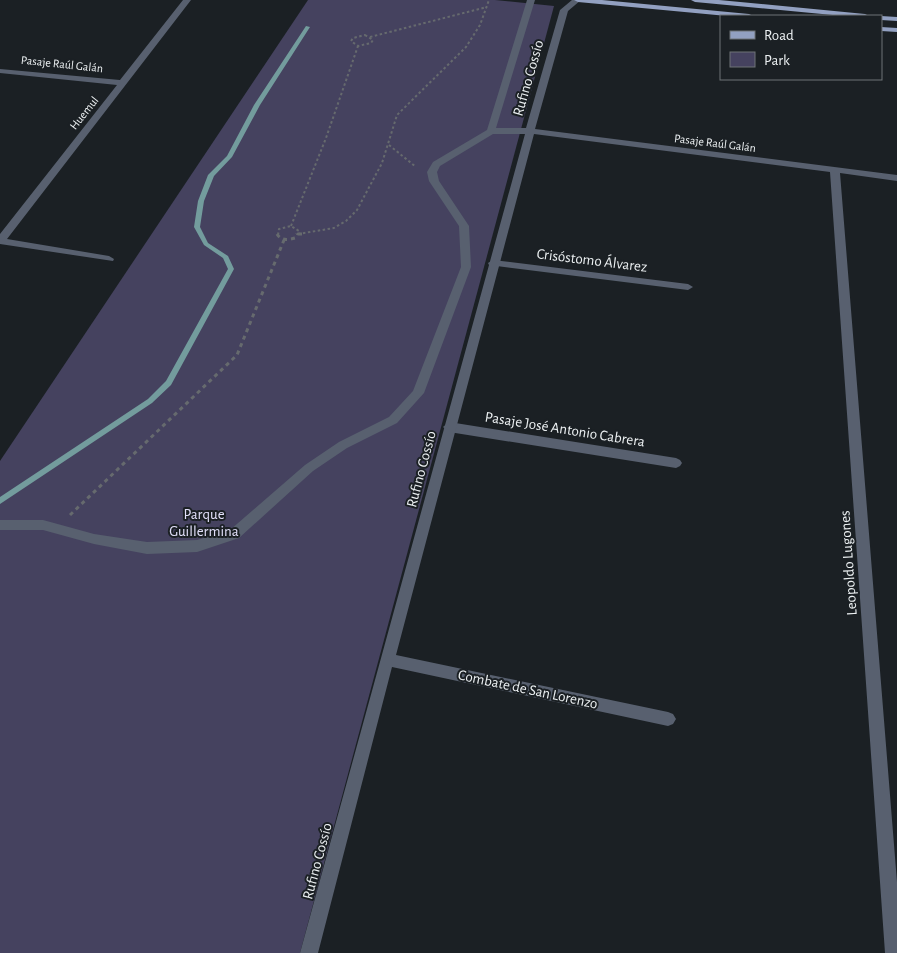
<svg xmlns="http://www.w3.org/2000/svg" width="897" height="953" font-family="'Alegreya Sans',sans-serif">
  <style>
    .green { fill: #45425f }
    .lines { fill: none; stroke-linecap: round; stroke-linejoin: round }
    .stream { fill: #739c9d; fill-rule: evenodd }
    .path-far1 { stroke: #666a6e; stroke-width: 2; stroke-dasharray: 2.5 2.5; stroke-linecap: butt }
    .path { stroke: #666a6e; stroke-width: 3; stroke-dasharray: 4 4; stroke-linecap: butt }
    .service { fill: #58606f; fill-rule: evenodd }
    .minor { fill: #58606f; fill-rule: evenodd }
    .primary { fill: #92a0c1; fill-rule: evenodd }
    .labels { text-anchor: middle; stroke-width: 4; stroke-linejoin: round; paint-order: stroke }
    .far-street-label { font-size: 12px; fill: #ecf0f2; stroke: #1b2024 }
    .street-label { font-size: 15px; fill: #ecf0f2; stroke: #1b2024 }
    .park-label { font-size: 15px; fill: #e2e0fa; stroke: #1b2024 }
  </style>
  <rect width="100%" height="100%" fill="#1b2024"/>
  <!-- green -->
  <path class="green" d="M308,0H495L554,6L300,953H0V461Z"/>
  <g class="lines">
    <!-- stream -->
    <path class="stream" d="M306,26L310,27L260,105L232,157L214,176L204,201L200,227L208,243L228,256L234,269L171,385L152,403L0,504V497L148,399L166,381L228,269L223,258L204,245L194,227L198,201L208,175L227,156L254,105Z"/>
    <!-- path-far1 -->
    <g class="path-far1">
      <path d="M365,35L373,40L371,43L358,46L351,41L353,38Z"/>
      <path d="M370,37L487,7"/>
      <path d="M389,145L416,167"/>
      <path d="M291,226L326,138L358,46"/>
      <path d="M298,234L334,228L346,221L357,210L382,163L397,115L466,47L480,25L489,0"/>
      <path d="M278,235L279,229L291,226L299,231L297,235"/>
    </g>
    <!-- path -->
    <g class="path">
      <path d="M277,234C281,241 288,240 295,238L297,234"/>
      <path d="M298,234H302"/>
      <path d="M70,515L237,355L284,240"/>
    </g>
    <!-- service -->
    <g class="service">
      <path d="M493,260L688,284L693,287L688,290L489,265L488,263Z"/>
      <path d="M449,422L676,458L680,460L682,463L680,466L676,468L449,432L443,427Z"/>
    </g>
    <!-- minor -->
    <g class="minor">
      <path d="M183,0H191L7,239L109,256L114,259L113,261L0,244V234L117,85L0,73V69L120,80Z"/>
      <path d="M527,0H535L496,128H526L560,10L572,0H581L568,11L535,129L897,175V181L840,173L897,882V953H885L830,172L534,134L396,655L668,712L673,714L676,719L673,724L668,726L392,667L318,953H300L525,134H493L440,166L437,172L439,181L469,226L471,267L424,393L397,423L347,448L313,471L239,538L197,552L147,554L94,544L43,530H0V520H43L94,534L147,542L197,540L230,530L305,465L339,442L389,417L413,391L461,267L459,226L429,181L427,172L433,162L487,130Z"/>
    </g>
    <!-- primary -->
    <g class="primary">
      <path d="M574,0H602L749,14L753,16H727L578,2Z"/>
      <path d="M691,0H719L865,14L869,16H843L695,2Z"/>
      <path d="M879,16H881L897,17V21L881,20V16Z"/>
      <path d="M881,27L897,28V32L881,31Z"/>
    </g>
  </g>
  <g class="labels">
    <!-- far-street labels -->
    <g class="far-street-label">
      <text transform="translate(62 64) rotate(6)" y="4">Pasaje Raúl Galán</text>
      <text transform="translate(84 113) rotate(-52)" y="4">Huemul</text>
      <text transform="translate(715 143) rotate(7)" y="4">Pasaje Raúl Galán</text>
    </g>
    <!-- street labels -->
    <g class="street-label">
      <text transform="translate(528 78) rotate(-74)" y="5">Rufino Cossío</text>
      <text transform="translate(592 260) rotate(7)" y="5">Crisóstomo Álvarez</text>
      <text transform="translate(565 429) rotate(9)" y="5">Pasaje José Antonio Cabrera</text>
      <text transform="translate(421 469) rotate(-75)" y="5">Rufino Cossío</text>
      <text transform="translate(848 563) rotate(-94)" y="5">Leopoldo Lugones</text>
      <text transform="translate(528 689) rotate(12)" y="5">Combate de San Lorenzo</text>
      <text transform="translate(317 861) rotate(-75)" y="5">Rufino Cossío</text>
    </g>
    <!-- park labels -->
    <g class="park-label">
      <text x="204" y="519">Parque<tspan x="204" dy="17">Guillermina</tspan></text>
    </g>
  </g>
  <!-- legend -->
  <rect x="720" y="15" width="162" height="65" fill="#1b2024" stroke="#6f7376"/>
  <rect x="730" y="31" width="25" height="8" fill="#92a0c1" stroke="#6f7376"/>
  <text x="764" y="40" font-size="15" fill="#ecf0f2">Road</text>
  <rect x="730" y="52" width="25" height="15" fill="#45425f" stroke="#6f7376"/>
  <text x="764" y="65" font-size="15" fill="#ecf0f2">Park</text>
</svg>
